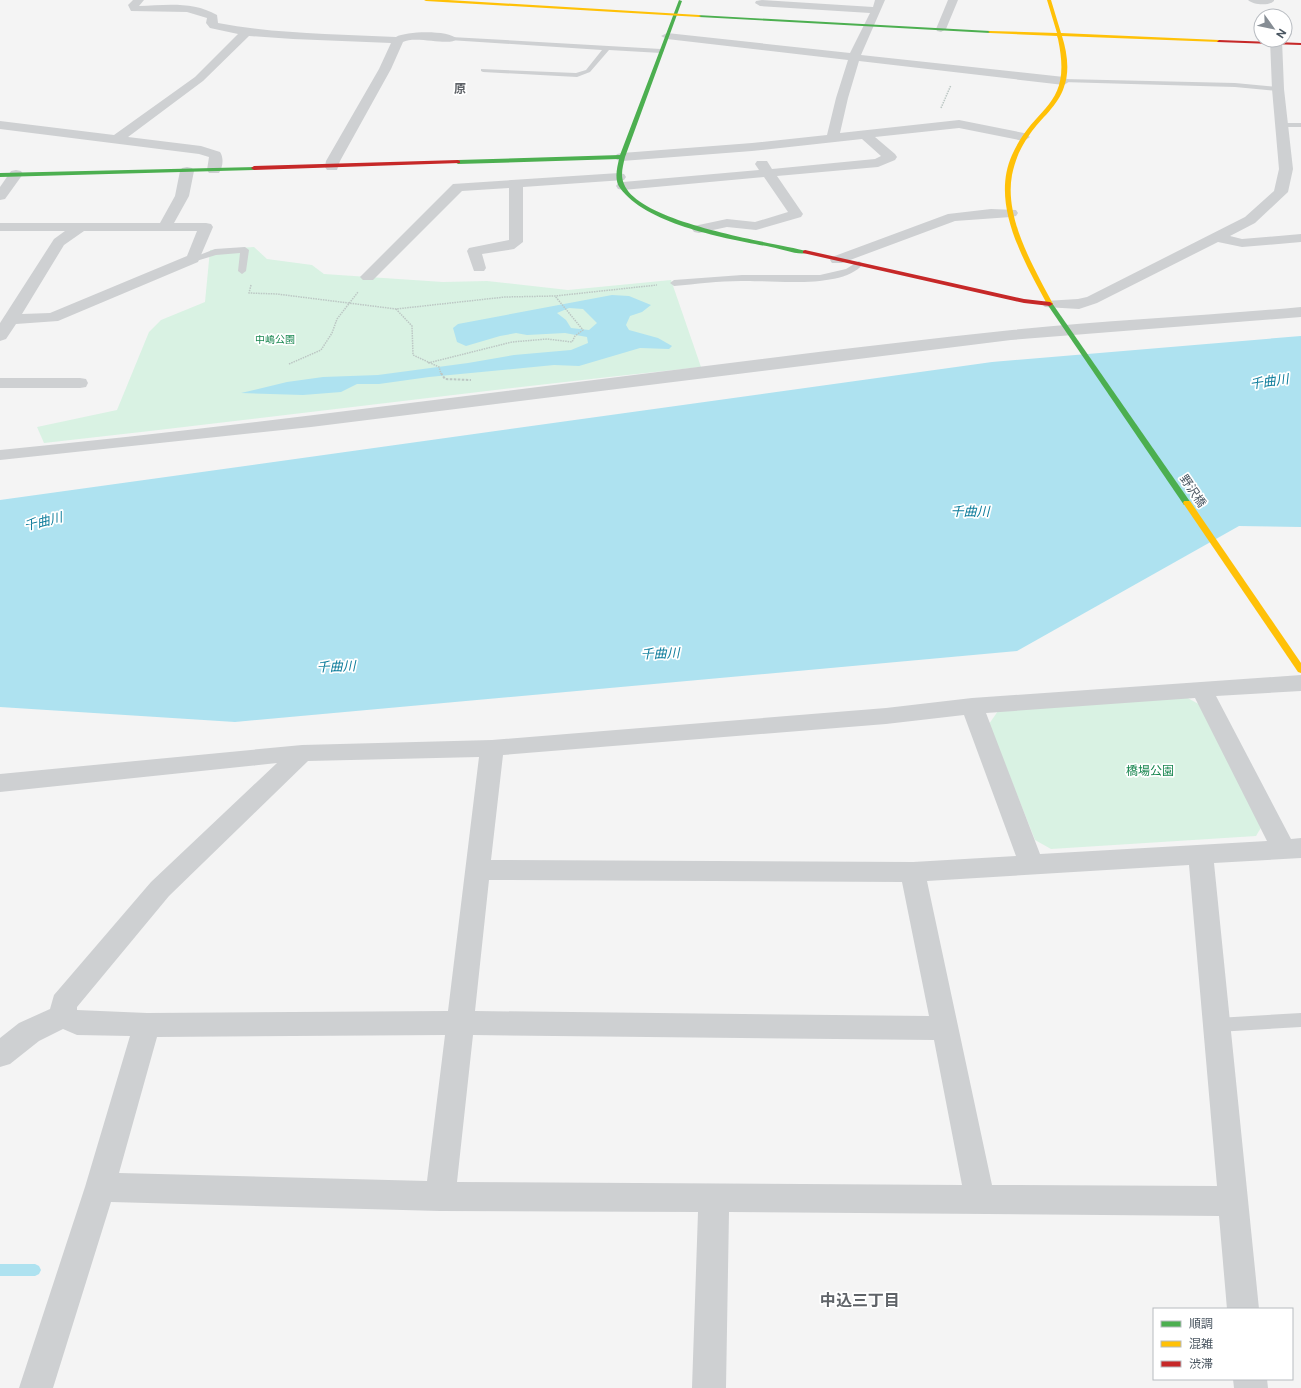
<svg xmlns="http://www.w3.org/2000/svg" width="1301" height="1388" font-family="'Public Sans','Noto Sans JP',sans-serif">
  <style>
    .green { fill: #d9f2e3 }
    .water { fill: #aee2f0; fill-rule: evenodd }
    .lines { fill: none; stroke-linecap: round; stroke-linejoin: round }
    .stream { fill: #aee2f0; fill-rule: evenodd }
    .path-far1 { stroke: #bcc7c4; stroke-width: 1.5; stroke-dasharray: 1.5 1; stroke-linecap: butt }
    .path { stroke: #bcc7c4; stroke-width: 2; stroke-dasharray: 2.5 1.5; stroke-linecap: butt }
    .lane { fill: #ced0d2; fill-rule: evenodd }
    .street { fill: #ced0d2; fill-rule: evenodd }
    .fast { fill: #4caf50; fill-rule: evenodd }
    .slow { fill: #ffc107; fill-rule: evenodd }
    .jam { fill: #c62828; fill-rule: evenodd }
    .labels { text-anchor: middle; stroke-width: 3.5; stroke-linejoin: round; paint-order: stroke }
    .far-park-label { font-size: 10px; fill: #17864f; stroke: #fff }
    .far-quarter-label { font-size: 12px; font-weight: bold; fill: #5f6368; stroke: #fff }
    .street-label { font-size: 12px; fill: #4a5661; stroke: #fff }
    .park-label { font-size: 12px; fill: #17864f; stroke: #fff }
    .water-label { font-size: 13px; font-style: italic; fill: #0c7c9b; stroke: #fff }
    .near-neighbourhood-label { font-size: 16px; font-weight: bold; fill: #5f6368; stroke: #fff }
  </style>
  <rect width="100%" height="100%" fill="#f4f4f4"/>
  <!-- green -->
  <g class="green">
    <path d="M254,247L267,259L312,265L324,274L443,282L487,281L568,290L671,280L701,367C482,390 263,419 44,443L37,427L117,410L149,332L161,320L205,302L210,250Z"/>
    <path d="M1184,696L1204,707L1262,826L1256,836L1051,849L1035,840L989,724L998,711Z"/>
  </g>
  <!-- water -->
  <g class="water">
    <path d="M612,295L629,296L651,305L642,312L630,316L626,325L629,330L658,338L672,346L669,349L640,348L579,366L554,365L429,377L379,384H357L341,392L303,395L241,393L287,382L323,377L378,375L468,363L514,355L571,350L588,343L587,337L565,333L527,335L516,333L500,336L466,346L457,342L453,328L458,324ZM569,308L583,309L597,323L589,330L571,328L566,320L557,313Z"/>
    <path d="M1301,336V527L1239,526L1017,651L235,722L0,707V500L992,362Z"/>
  </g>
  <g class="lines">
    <!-- stream -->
    <path class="stream" d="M0,1264H35L39,1266L41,1270L39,1274L35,1276H0Z"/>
    <!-- path-far1 -->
    <g class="path-far1">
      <path d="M941,108L951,85"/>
      <path d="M251,285L249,293L277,294L396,309L505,297L555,296L657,285"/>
      <path d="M396,309L412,326L413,355L439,367L441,374"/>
      <path d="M428,363L512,342L547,339L572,342L575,336L583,330L555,296"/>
      <path d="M289,364L321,350L332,333L337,319L358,292"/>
    </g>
    <!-- path -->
    <path class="path" d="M441,373L445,379L471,380"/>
    <!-- lane -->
    <g class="lane">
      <path d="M451,37L661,49L664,51L661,53L609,50L590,72L577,77L483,72L481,71V69L576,73L586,70L602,50L449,40V38Z"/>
      <path d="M1064,79L1235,83L1278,87L1282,89L1278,91L1235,87L1062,82V80Z"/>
      <path d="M1279,123H1301V127H1282L1278,125Z"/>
      <path d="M245,247L249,250L246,271L242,274L238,271L240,253L216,255L193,262L189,259L215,249Z"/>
      <path d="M859,261L863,264C842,290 772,280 741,281C719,281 696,284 674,286L670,283L674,280L742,275H820L846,269Z"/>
      <path d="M1301,1013V1027L1217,1032L1211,1030L1209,1025L1211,1020L1217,1018Z"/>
    </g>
    <!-- street -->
    <g class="street">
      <path d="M133,0H144L139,6C165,5 193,1 217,15L218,23C276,34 336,34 396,37C407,31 449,30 457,39C450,47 416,35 403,42L391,69L340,161L337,170H327L325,167L326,161L379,69L391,43L293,39L249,36L203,81L128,137L201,146L220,152C224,158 223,167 219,173H209L207,170L209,157L199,154L0,129V121L114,135L195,77L238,34L210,28L206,23L207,18L187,12L131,11L128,5Z"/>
      <path d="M762,0L873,7L875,0H885L861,55L1064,77L1070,81L1064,85L859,61L848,98L840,133L959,120L1024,133L1030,137L1024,141L959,128L875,137L895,154L897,157L895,160L878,167L777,176L803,214L801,217L756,230L727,227L699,233L694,232L692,229L694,226L727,219L755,222L788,212L764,177L623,190L618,189L616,186L618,183L623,182L759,170L755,164L757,161H767L772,169L875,159L881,156L862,139L752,151L622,161L617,160L615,157L617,154L622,153L752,143L827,135L836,98L848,60L667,39L661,36L667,33L850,53L870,13L760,6L755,3L756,1Z"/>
      <path d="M948,0H958L946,29L941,32L937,31L936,29Z"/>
      <path d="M1248,0H1274V1C1269,6 1253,5 1248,0Z"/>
      <path d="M1270,40H1282L1284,89L1293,169L1288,192L1255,223L1230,236L1242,239L1301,234V242L1242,247L1218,242L1097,303L1079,309L1045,307L1042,304L1045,301L1078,299L1087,297L1245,217L1274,191L1279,169L1272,89Z"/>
      <path d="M187,167L192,168L194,171L189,196L174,223H206L211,224L213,227L198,262L58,321L16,324L6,339L0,341V323L54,239L65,231H0V223H160L175,196L180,171L182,168ZM84,231H197L187,256L50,313L22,314L64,245Z"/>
      <path d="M16,170L21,171L23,174L5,199L0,200V187L11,171Z"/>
      <path d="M619,173L624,174L626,177L624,180L523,187V242L514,249L482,254L486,268L484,271H474L467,251L469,248L509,240V188L462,191L373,280H363L360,277L453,184Z"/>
      <path d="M991,209L1016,210L1018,213L1016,216L1011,217L955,221L842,263H832L830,260L832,257L948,214Z"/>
      <path d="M1301,307V317L1011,340L311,427L0,460V450C338,417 674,366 1012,330C1108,320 1205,316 1301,307Z"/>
      <path d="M0,378H80L86,379L88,383L86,387L80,388H0Z"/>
      <path d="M1301,675V691L1216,696L1291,839L1301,838V858L1214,863L1259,1309H1227L1219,1216L729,1212L726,1388H692L698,1212L440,1211L111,1202L53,1388H19L85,1187L130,1036L77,1035L63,1029L39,1041L10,1064L0,1067V1038L19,1023L50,1009L54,995L151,882L277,763L0,792V774L302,745L492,740L886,708L972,698ZM1195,698L1267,841L1040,854L986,713ZM964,715L1016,856L913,862L491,860L503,755L886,724ZM479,757L448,1011L147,1013L77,1010V1007L169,896L308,761ZM1189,865L1217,1186L992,1185L927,881ZM489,880L902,882L929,1016L475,1011ZM445,1035L427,1181L119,1173L157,1037ZM473,1035L934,1040L962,1185L457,1182Z"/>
      <path d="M1233,1379H1267L1268,1388H1234Z"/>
    </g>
    <!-- fast -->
    <g class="fast">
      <path d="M679,0L682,1L625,157C623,166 620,175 624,184C639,223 769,242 807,251V253C796,255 782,249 771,247C728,239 647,225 620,188C614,180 617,168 619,159L458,164L455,162L458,160L620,155Z"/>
      <path d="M697,15L990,31L992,32L990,33L699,17Z"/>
      <path d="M256,167L257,168L254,170L0,177V173Z"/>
      <path d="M1048,303H1052L1191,503L1190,505H1184L1047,304Z"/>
    </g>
    <!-- slow -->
    <g class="slow">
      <path d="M424,0H448L699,15L701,16L699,17L426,1Z"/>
      <path d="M1047,0H1051L1061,33L1219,40L1221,41L1219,42L1062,36C1067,52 1070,71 1064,87C1058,106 1041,118 1030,134C1021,146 1015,160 1012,175C1004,218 1034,268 1053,304L1050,306L1047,304C1024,261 990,204 1012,155C1035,103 1073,109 1058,39L1057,36L990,33L988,32L990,31L1057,33Z"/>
      <path d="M1184,501H1190L1301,663V673L1298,672L1183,503Z"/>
    </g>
    <!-- jam -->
    <g class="jam">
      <path d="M1219,40L1301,43V45L1217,42Z"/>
      <path d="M458,160L460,161V163L254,170L251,168L254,166Z"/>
      <path d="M805,250L1024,299L1050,302L1053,304L1050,306L1024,303L803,253V251Z"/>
    </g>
  </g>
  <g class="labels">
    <!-- far-park labels -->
    <g class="far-park-label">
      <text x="275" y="343">中嶋公園</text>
    </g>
    <!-- far-quarter labels -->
    <g class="far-quarter-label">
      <text x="460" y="93">原</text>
    </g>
    <!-- street labels -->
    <g class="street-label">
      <text transform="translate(1193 491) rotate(56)" y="4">野沢橋</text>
    </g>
    <!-- park labels -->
    <g class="park-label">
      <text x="1150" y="775">橋場公園</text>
    </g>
    <!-- water labels -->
    <g class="water-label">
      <text transform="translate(1269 381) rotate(-8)" y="5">千曲川</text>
      <text x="970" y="516">千曲川</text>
      <text transform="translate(43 521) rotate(-14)" y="5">千曲川</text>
      <text transform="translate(660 653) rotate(-2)" y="5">千曲川</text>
      <text transform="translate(336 666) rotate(-2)" y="5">千曲川</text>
    </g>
    <!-- near-neighbourhood labels -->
    <g class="near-neighbourhood-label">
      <text x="860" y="1306">中込三丁目</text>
    </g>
  </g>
  <!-- legend -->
  <rect x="1153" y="1308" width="140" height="72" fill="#ffffff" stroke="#b7bbc0"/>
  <rect x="1161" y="1321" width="20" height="6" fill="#4caf50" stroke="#b7bbc0"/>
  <text x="1189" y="1328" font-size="12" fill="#4a5661">順調</text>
  <rect x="1161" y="1341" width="20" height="6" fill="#ffc107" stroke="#b7bbc0"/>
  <text x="1189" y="1348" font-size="12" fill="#4a5661">混雑</text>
  <rect x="1161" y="1361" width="20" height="6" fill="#c62828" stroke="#b7bbc0"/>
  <text x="1189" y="1368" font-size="12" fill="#4a5661">渋滞</text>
  <!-- north arrow -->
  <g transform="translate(1273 28) rotate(123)"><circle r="19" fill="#ffffff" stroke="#b7bbc0"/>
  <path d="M0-3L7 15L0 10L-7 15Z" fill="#868d94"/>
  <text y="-6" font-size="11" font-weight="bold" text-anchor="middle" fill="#4a5661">N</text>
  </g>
</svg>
